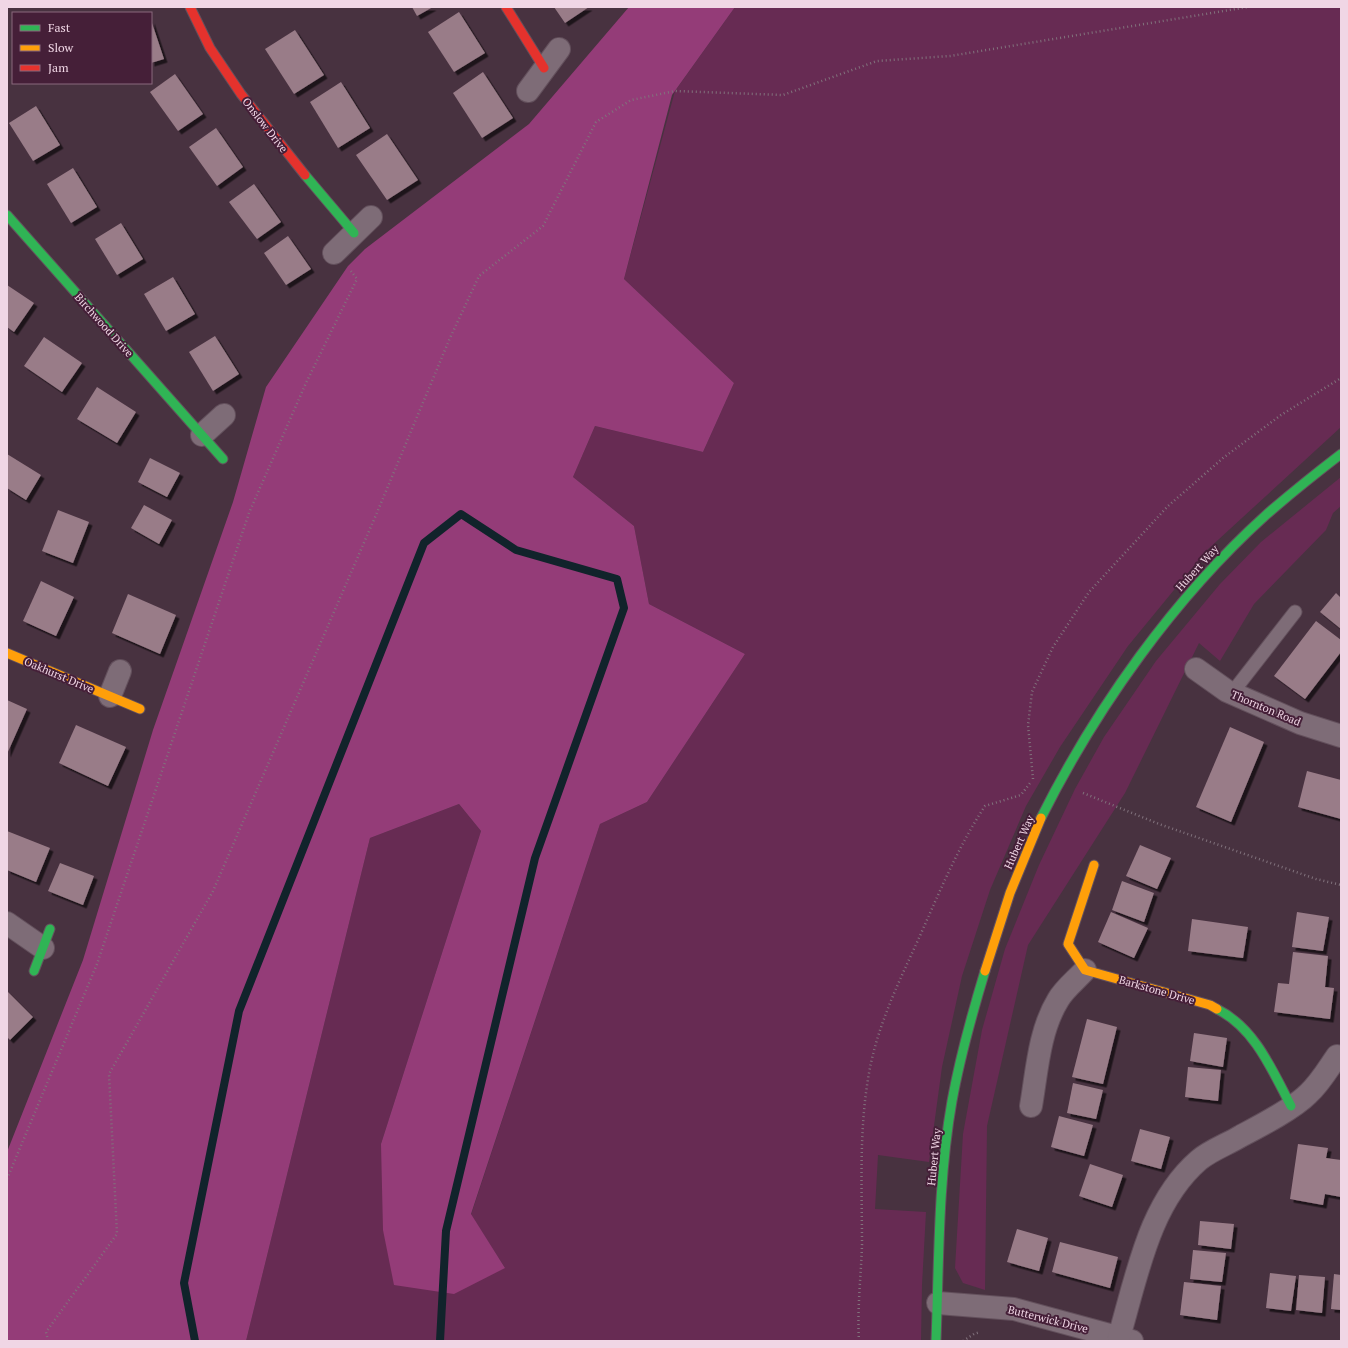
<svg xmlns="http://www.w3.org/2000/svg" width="1348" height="1348" font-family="'PT Serif',serif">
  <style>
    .green { fill: #672b53 }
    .forest { fill: #943c78 }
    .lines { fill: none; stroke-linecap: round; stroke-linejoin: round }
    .stream { stroke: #11232b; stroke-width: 8 }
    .building { fill: #997c88; filter: url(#shadow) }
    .lane-casing { stroke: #63505c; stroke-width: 15 }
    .street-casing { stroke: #63505c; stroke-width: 24 }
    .fast-casing { stroke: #63505c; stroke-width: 11 }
    .slow-casing { stroke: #63505c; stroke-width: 11 }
    .jam-casing { stroke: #63505c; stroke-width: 11 }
    .path { stroke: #81727c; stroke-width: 2.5; stroke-dasharray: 1 3; stroke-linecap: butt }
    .lane { stroke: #7e6c77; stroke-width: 13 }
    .street { stroke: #7e6c77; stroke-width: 22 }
    .fast { stroke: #30b455; stroke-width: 9 }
    .slow { stroke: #ff9f0a; stroke-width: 9 }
    .jam { stroke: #e5322d; stroke-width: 9 }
    .labels { text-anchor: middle; stroke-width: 4; stroke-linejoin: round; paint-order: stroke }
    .street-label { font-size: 11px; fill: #f0d6e5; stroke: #451f38 }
  </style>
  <defs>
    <filter id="shadow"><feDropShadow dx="3.5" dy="3.5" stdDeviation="0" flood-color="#0009"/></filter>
  </defs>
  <rect width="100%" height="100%" fill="#483240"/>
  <!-- green -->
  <g class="green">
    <path d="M735,7H1341V427L1206,551L1128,646L1060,747L1026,806L990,890L962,976L942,1067L929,1162L878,1155L875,1209L926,1212L922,1285L921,1341H246L370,838L459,804L481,831L381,1144L505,1268L471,1215L600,824L647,802L745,654L649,604L634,526L573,477L595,426L703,452L734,383L624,279L675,91Z"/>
    <path d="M1341,477V506L1333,513L1326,530L1254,604L1220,661L1199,643L1125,793L1028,945L987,1126L985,1290L963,1283L955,1268L963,1134L982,1030L1005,949L1039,865L1075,789L1104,737L1156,661L1220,584L1261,542Z"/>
  </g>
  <!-- forest -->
  <path class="forest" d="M629,7H735L672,95L624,279L734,383L703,452L595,426L573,477L634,526L649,604L745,654L647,802L600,824L471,1214L505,1268L454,1294L394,1285L383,1230L381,1144L481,831L459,804L370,838L246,1341H7V1152L83,960L153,730L233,502L266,387L348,266L365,249L529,124Z"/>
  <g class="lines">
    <!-- stream -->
    <path class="stream" d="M195,1341L184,1283L239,1011L424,543L461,514L516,550L617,579L624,608L535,858L446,1231L440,1341"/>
  </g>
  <!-- building -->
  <g class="building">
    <path d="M412,7H433L417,16Z"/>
    <path d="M554,7H589L565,23Z"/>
    <path d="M459,12L485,53L454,72L428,32Z"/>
    <path d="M151,20L164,59L151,63Z"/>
    <path d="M295,30L324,75L294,94L265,49Z"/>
    <path d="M483,72L513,118L482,138L453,93Z"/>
    <path d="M175,74L203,114L178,131L150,92Z"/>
    <path d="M341,82L370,128L338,148L310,102Z"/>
    <path d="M36,106L60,145L33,161L9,123Z"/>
    <path d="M216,128L243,167L217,186L189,147Z"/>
    <path d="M387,134L418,180L387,200L356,155Z"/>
    <path d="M73,168L97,207L71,223L47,184Z"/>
    <path d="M254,184L281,222L257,239L229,202Z"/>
    <path d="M121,223L143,259L117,275L95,239Z"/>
    <path d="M288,236L311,269L286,285L264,253Z"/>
    <path d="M173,277L195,314L166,331L144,294Z"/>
    <path d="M7,285L34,303L14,332L7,327Z"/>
    <path d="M215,336L239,374L213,391L189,352Z"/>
    <path d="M44,337L82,363L62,392L24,366Z"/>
    <path d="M97,387L136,412L117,443L77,419Z"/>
    <path d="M7,454L41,475L26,500L7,488Z"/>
    <path d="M150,458L180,473L167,497L138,482Z"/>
    <path d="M144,505L172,520L159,544L131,528Z"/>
    <path d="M58,510L89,522L73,563L42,551Z"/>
    <path d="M41,581L74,597L56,636L23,621Z"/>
    <path d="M1336,593L1341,598V629L1320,612Z"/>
    <path d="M128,594L176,615L160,654L112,633Z"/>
    <path d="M1316,621L1341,640V652L1305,699L1274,676Z"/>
    <path d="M7,700L27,709L7,754Z"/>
    <path d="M76,725L126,747L108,786L59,763Z"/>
    <path d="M1230,727L1264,742L1231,822L1196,807Z"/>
    <path d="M1307,771L1341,780V819L1298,807Z"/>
    <path d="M7,831L50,848L36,882L7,870Z"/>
    <path d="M1140,845L1171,858L1157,889L1126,876Z"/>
    <path d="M60,863L94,876L83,905L48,891Z"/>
    <path d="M1122,881L1154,893L1144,922L1112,910Z"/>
    <path d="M1111,912L1148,928L1134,958L1098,942Z"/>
    <path d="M1297,912L1329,917L1323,951L1292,947Z"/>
    <path d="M1192,919L1248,927L1243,958L1188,951Z"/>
    <path d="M1293,952L1328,956L1325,987L1334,988L1330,1019L1274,1012L1278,983L1289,984Z"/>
    <path d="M7,991L33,1017L10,1040L7,1037Z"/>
    <path d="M1087,1019L1117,1027L1103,1084L1072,1077Z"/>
    <path d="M1194,1033L1227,1038L1223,1067L1190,1061Z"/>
    <path d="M1188,1067L1221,1070L1218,1101L1185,1097Z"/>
    <path d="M1073,1083L1103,1090L1096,1119L1067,1113Z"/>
    <path d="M1059,1116L1093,1125L1084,1156L1051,1147Z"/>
    <path d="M1140,1129L1170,1137L1161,1169L1131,1161Z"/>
    <path d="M1298,1144L1328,1148L1326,1158L1341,1160V1197L1325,1194L1323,1205L1290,1199Z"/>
    <path d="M1090,1164L1123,1175L1112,1207L1079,1196Z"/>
    <path d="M1200,1221L1234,1224L1231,1249L1198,1245Z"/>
    <path d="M1017,1229L1048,1238L1039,1271L1007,1262Z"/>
    <path d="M1060,1242L1118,1257L1110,1288L1052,1272Z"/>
    <path d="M1193,1250L1226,1253L1222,1282L1190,1279Z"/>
    <path d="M1270,1273L1296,1276L1291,1311L1266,1308Z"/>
    <path d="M1334,1274L1341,1275V1310L1331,1309Z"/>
    <path d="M1299,1275L1325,1277L1322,1313L1296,1310Z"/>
    <path d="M1184,1282L1221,1286L1217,1320L1180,1315Z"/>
  </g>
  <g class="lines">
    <!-- lane casing -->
    <g class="lane-casing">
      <path id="lane" d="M1232,693L1295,612"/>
    </g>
    <!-- street casing -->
    <g class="street-casing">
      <g id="street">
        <path d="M528,91L559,49"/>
        <path d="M334,253L371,217"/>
        <path d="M202,435L224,415"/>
        <path d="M1196,669L1227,691L1300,723L1341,736"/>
        <path d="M110,696L120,671"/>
        <path d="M7,923L43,948"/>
        <path d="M1031,1106C1037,1071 1039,1031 1058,1000C1064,989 1076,980 1085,970"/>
        <path d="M938,1303L1014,1309L1132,1341"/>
        <path d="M1119,1337C1137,1276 1149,1203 1199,1160C1211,1150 1228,1144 1241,1136C1260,1126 1293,1109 1308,1094C1320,1083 1328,1069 1337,1056"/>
      </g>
    </g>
    <!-- fast casing -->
    <g class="fast-casing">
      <g id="fast">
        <path d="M305,175L354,233"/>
        <path d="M7,215L223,459"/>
        <path d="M1041,818C1096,708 1174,598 1266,515C1290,494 1315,474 1341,454"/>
        <path d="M34,971L50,929"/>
        <path d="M1217,1009C1255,1028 1272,1070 1291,1106"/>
        <path d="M936,1341C939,1261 938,1180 952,1101C960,1057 972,1014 985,971"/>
      </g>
    </g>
    <!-- slow casing -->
    <g class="slow-casing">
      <g id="slow">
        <path d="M7,653L140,709"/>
        <path d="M1094,865L1068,944L1085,970L1210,1005L1217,1009"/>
        <path d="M985,971L1010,893L1041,818"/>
      </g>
    </g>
    <!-- jam casing -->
    <g class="jam-casing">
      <g id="jam">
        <path d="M190,7L210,48L241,94L305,175"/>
        <path d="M506,7L544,68"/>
      </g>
    </g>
    <!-- path -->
    <g class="path">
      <path d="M1033,779L1028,725L1032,692L1053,647L1089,592L1168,506L1223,458L1281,415L1341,378"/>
      <path d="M1083,793L1159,824L1316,879L1341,885"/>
      <path d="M7,1179L97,964L249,513L306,383L357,279L351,271"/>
      <path d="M48,1341L46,1332L117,1234L109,1074L213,891L376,515L450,338L479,276L543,226L596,122L631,100L675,91L783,95L877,61L950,56L1248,7"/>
      <path d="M859,1341C857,1309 861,1276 862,1245C862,1189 859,1134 868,1079C876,1028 898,984 919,938C939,893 958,847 985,806L1021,795L1030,783"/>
      <path d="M963,1341L974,1334L980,1332"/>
    </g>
    <!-- lane -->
    <use href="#lane" class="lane"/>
    <!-- street -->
    <use href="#street" class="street"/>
    <!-- fast -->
    <use href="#fast" class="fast"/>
    <!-- slow -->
    <use href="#slow" class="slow"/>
    <!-- jam -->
    <use href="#jam" class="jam"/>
  </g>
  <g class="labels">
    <!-- street labels -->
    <g class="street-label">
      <text transform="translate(265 125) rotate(52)" y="4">Onslow Drive</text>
      <text transform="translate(104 325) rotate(48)" y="4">Birchwood Drive</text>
      <text transform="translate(1197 568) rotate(-48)" y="4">Hubert Way</text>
      <text transform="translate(59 675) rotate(23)" y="4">Oakhurst Drive</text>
      <text transform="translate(1266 708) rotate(23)" y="4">Thornton Road</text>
      <text transform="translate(1019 842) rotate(-66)" y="4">Hubert Way</text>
      <text transform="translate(1157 990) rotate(16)" y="4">Barkstone Drive</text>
      <text transform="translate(934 1157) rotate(-84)" y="4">Hubert Way</text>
      <text transform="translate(1048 1319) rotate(14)" y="4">Butterwick Drive</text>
    </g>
  </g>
  <!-- border -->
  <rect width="1348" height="1348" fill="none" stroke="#f0d6e5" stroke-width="16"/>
  <!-- legend -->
  <rect x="12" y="12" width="140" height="72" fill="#451f38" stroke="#89687d"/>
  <rect x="20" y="25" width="20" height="6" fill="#30b455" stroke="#89687d"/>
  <text x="48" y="32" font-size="12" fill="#f0d6e5">Fast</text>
  <rect x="20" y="45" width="20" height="6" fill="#ff9f0a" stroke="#89687d"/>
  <text x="48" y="52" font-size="12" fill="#f0d6e5">Slow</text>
  <rect x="20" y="65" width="20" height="6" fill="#e5322d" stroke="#89687d"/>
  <text x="48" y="72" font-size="12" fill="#f0d6e5">Jam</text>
</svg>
